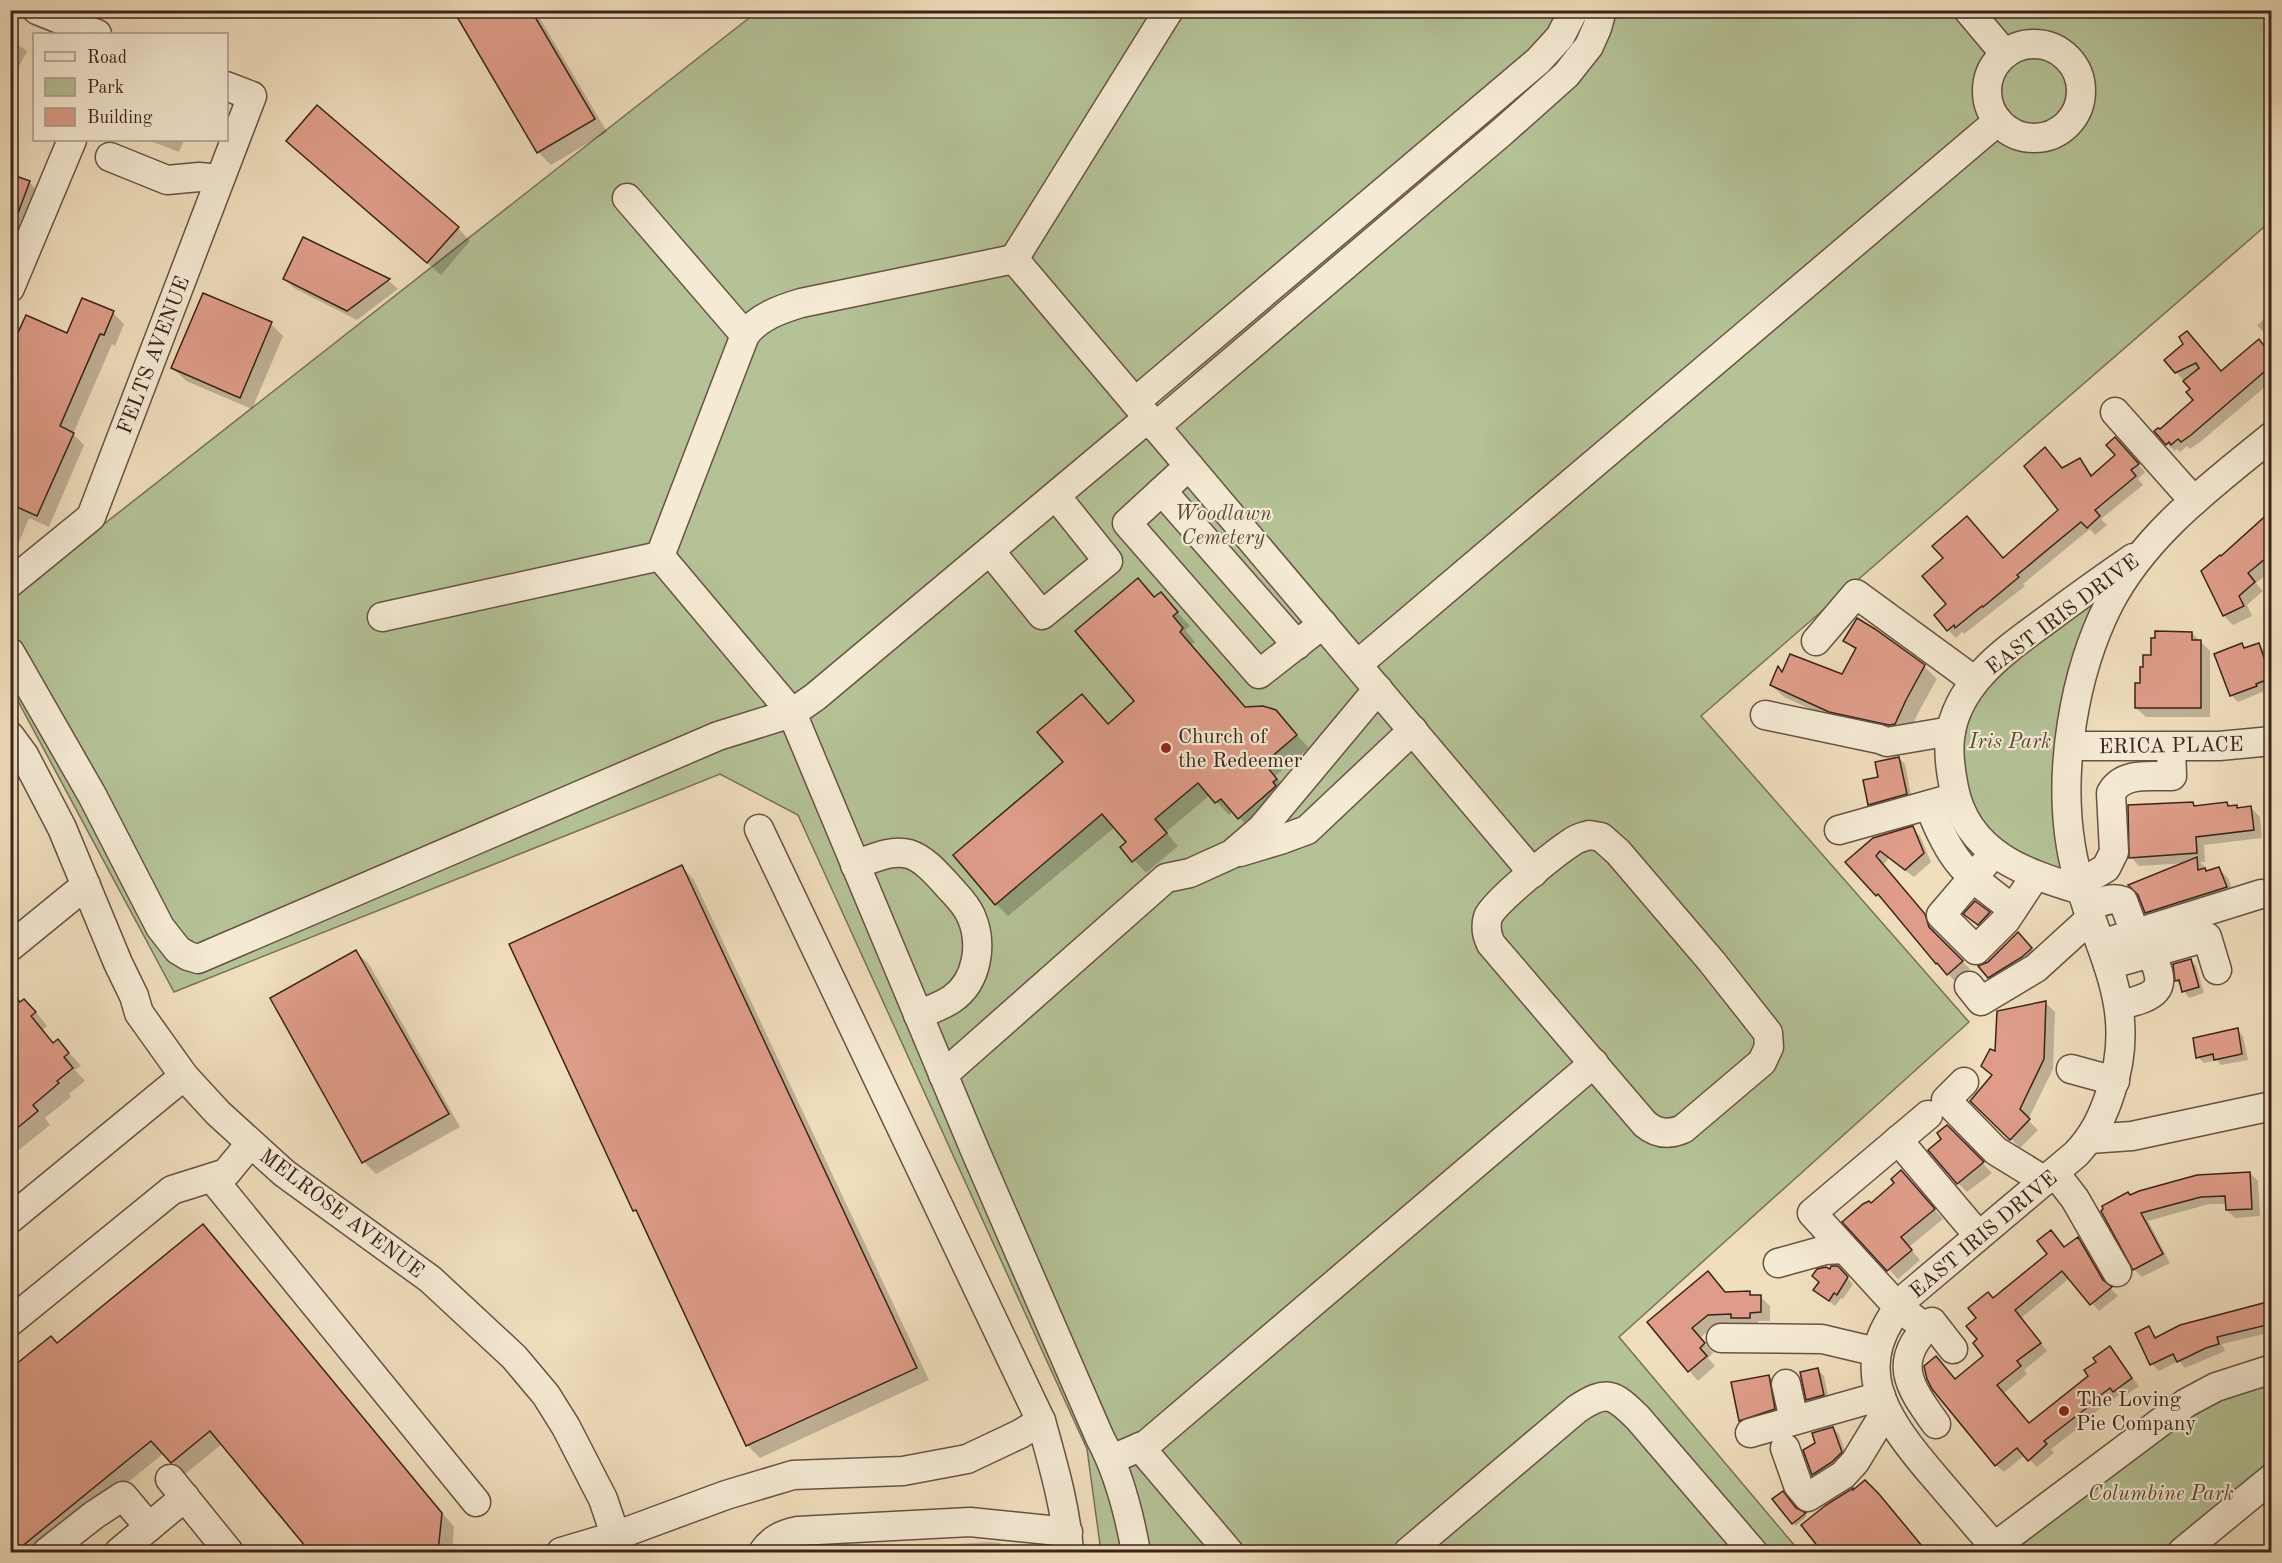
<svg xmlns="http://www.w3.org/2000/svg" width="2282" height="1563" font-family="'Old Standard TT',serif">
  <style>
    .green { fill: #b4c296; stroke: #777258; stroke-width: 1.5 }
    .shadow { fill: #0003 }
    .building { fill: #df9d89; stroke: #3a231b; stroke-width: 1.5 }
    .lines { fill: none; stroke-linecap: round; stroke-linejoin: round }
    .minor-casing { stroke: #685244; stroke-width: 31 }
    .minor { stroke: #f5ead4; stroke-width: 28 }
    .poi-dot { fill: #8f2418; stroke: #f5ead4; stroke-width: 2 }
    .labels { text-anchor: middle; stroke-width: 4.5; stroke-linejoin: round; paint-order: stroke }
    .street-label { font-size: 21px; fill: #3a231b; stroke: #f5ead4 }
    .park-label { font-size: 21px; font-style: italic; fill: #584b3a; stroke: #f5ead4 }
    .poi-label { font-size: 21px; fill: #3a231b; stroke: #f5ead4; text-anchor: start }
  </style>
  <rect width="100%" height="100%" fill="#f0debd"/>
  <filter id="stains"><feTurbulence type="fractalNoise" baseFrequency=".00333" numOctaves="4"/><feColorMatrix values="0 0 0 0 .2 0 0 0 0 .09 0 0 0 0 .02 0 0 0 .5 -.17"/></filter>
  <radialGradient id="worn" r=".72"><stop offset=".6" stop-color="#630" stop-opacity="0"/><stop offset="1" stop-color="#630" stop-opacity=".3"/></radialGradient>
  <!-- green -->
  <g class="green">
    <path d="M758,11H2271V221L1701,716L1969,1022L1619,1337L1800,1552H1101L1087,1449L798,815L720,774L174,992L11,688V597Z"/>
    <path d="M2089,603L2095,609L2065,870L2045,871L1981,826L1960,771L1968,710L1980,691L2030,645Z"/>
    <path d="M2271,1369V1477L2181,1552H1999L2110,1459Z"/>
  </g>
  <!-- shadow -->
  <g class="shadow">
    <path d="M455,10H535L607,132L551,165L539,153Z"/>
    <path d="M10,40L27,51L15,74L10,72Z"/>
    <path d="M148,140H184L179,152Z"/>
    <path d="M300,153L458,228L470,241L441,275Z"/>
    <path d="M10,175L29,182L38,192L10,253Z"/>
    <path d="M304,239L389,281L398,289L357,320L294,288L284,278Z"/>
    <path d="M113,313L124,324L115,346L112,344L73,434L84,445L49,527L29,518L14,554L10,553V354L67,335Z"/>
    <path d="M2272,313V342L2257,325Z"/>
    <path d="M271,324L283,336L252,409L186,381L173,368Z"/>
    <path d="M2185,344L2221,372L2266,349L2272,355V381L2199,443L2190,449L2187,446L2180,452L2177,449L2175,451L2167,444L2160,431L2195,400L2192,390L2176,372Z"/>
    <path d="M2123,447L2145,472L2138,479L2143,485L2101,519L2107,525L2095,535L2090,529L2023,584L2025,586L1964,634L1962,632L1956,638L1948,630L2003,560L2060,510L2045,449L2063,469L2080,460L2093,476L2117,455Z"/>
    <path d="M2272,515V570L2256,583L2263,591L2247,605L2252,616L2233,625L2224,616L2203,571L2221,558Z"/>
    <path d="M1138,580L1156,598L1160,594L1190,626L1185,630L1195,642L1191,645L1246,708L1275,711L1309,748L1275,776L1289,792L1252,831L1233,811L1229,815L1210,795L1166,832L1178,846L1146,873L1122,847L1128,842L1115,827L1008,916L996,904L1109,725L1136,701Z"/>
    <path d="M1874,630L1924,666L1937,679L1918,713L1908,736L1843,724L1784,697L1771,685L1783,674L1842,676L1856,651L1845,641Z"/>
    <path d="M2192,633L2210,651V717H2146L2136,708L2145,669L2153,656L2157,640Z"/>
    <path d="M2242,645L2246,649L2259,645L2266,652L2270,663L2272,661V688L2238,702L2231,695Z"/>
    <path d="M1899,758L1905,764L1912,800L1876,810L1870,804L1880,778Z"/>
    <path d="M2193,804L2196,807L2227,804L2230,807L2237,806L2240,809L2251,808L2260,817L2262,838L2204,845L2205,862H2200L2206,868L2207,873L2219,869L2228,878L2235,897L2156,921L2146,912L2186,863L2139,866L2131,857Z"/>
    <path d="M1912,828L1920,836L1931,862L1914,877L1889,858L1883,865L1932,924L1937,936L1970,969L1956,982L1937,963L1886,902L1885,903L1877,895L1848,862Z"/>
    <path d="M682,867L694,880L929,1380L760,1458L747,1445L642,1218L634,1210Z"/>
    <path d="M1975,903L1995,919L1984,930L1971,920Z"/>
    <path d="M2023,940L2037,955L1995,983L1989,977V963Z"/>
    <path d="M356,952L369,964L460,1127L376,1174L364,1162Z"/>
    <path d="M2190,960L2196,966L2204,993L2189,998L2177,981L2174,965Z"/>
    <path d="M10,994L21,1003L24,1001L37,1013L47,1026L43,1030L54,1044L58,1041L81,1066L75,1070L85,1081L69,1094L71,1097L45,1118L50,1125L10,1157Z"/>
    <path d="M2045,1002L2055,1012L2053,1069L2028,1120L2038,1130L2020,1148L1972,1100L1993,1076L1996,1053Z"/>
    <path d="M2272,1021V1031L2268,1023Z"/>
    <path d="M2237,1030L2243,1036L2248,1060L2221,1065L2217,1060L2204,1063L2198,1057Z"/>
    <path d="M1947,1127L1992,1173L1967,1192L1958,1183L1944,1139Z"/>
    <path d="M1901,1172L1943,1219L1909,1247L1920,1260L1898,1279L1845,1222L1871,1204L1896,1183Z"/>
    <path d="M2250,1173L2258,1181L2260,1216L2235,1218L2227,1210V1204H2209L2148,1221L2170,1263L2142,1277L2134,1269L2103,1211L2131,1197Z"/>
    <path d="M203,1226L216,1238L454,1527L452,1552H312L222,1444L185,1474L164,1453L42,1552H10V1371L58,1344Z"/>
    <path d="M2051,1232L2065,1248L2077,1239L2085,1246L2108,1286L2118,1296L2099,1311L2070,1278L2021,1318L2047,1351L2024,1370L2027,1374L2004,1393L2030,1425L2090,1377L2098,1362L2109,1348L2139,1386L2122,1398L2119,1395L2093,1414L2094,1416L2051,1449L2054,1453L2037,1467L2025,1455L2004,1472L1996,1465L1956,1380L1985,1356L1979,1339L1994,1300L2049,1254Z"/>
    <path d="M1837,1267L1853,1284L1843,1299L1841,1298L1835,1306L1815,1290L1830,1271Z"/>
    <path d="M1749,1292L1753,1297L1760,1296L1770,1306V1321H1758V1327H1742L1737,1323H1717L1700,1338L1713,1353L1708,1358L1715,1366L1698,1381L1649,1323L1726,1293Z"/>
    <path d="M2272,1303V1332L2222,1344L2225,1351L2185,1368L2179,1361L2159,1371L2152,1364L2137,1334L2149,1328L2157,1338L2180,1327L2246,1307Z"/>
    <path d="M1818,1370L1824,1376L1829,1401L1814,1405L1808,1399Z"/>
    <path d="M1769,1376L1778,1386L1783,1418L1750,1429L1740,1420Z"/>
    <path d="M1833,1428L1839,1434L1847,1458L1819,1480L1813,1474L1805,1451L1817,1444Z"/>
    <path d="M1875,1493L1926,1552H1825L1803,1525Z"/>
    <path d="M1774,1499L1805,1514L1807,1516L1796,1526Z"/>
    <path d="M989,1542L1000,1543L1009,1552H824Z"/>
  </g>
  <!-- building -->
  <g class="building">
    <path d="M453,10H531L595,119L537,153Z"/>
    <path d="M317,105L459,227L427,263L286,141Z"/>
    <path d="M10,174L30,181L12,229H10Z"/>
    <path d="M303,237L390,279L347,311L283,279Z"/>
    <path d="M203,293L272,322L240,398L171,368Z"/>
    <path d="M82,298L114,311L104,335L100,334L60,426L74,433L37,516L10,504V350L26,315L67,333Z"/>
    <path d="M2187,331L2221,371L2259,339L2271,355V366L2191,435L2181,442L2178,439L2171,445L2169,442L2166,445L2154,431L2158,428L2160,429L2193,400L2186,392L2190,389L2183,381L2199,368L2196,363L2175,373L2164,360L2183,344L2179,337Z"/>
    <path d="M2115,437L2139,464L2131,470L2136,476L2095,510L2100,516L2087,528L2081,522L2017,575L2019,577L1983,607L1982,606L1955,628L1954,625L1947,631L1934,615L1946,604L1922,576L1943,558L1932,546L1967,516L2003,558L2058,510L2024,466L2045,447L2062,468L2080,458L2091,476L2115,455L2106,445Z"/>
    <path d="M2271,511V554L2248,573L2255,582L2239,596L2244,606L2223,616L2201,571L2220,555L2221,556Z"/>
    <path d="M1138,578L1154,597L1161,592L1178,612L1173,616L1183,628L1180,632L1245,707L1263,706L1276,710L1297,735L1264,763L1277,779L1273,782L1276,786L1238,819L1221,799L1215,803L1198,783L1155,819L1167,833L1132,862L1120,847L1126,842L1102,814L995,905L953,855L1063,762L1037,732L1082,694L1108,724L1134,701L1075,631Z"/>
    <path d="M1857,618L1875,629L1925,665L1906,700L1895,724L1889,725L1829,712L1770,685L1778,666L1782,672L1790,654L1842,674L1856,648L1843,641Z"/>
    <path d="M2155,631L2192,632V640H2201V708H2135V683H2140V667H2143V655H2151V638H2155Z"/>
    <path d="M2242,643L2244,648L2259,643L2271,678L2256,684L2257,686L2230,696L2214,654Z"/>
    <path d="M1899,757L1907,794L1868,805L1863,780L1878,777L1875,762Z"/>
    <path d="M2193,802L2194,806L2227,802L2228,806L2237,805V808L2251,806L2254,830L2196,837L2197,853L2129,858L2128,805Z"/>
    <path d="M1913,826L1924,853L1905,870L1880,851L1876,856L1925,914L1929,927L1963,961L1947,975L1937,963L1936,964L1878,894L1876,896L1845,862L1873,838Z"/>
    <path d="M2197,857L2198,870L2205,868L2206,871L2219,867L2227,887L2145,913L2138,895L2128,885Z"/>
    <path d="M682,865L917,1368L746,1446L636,1210L633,1211L509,944Z"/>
    <path d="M1975,901L1990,912L1978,925L1963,914Z"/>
    <path d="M2018,932L2032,948L2022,957L1988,978L1978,966L1988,962Z"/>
    <path d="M356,950L449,1114L362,1163L270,998Z"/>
    <path d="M2191,959L2199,987L2182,992L2179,980L2175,981L2173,964Z"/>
    <path d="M10,991L20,1002L24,999L36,1012L31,1016L53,1043L58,1039L69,1053L64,1057L73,1068L57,1081L59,1083L33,1105L38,1111L10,1134Z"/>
    <path d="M2046,1001L2044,1059L2020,1109L2030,1119L2010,1140L1970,1101L1992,1075L1981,1066L1990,1049L1995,1051L1997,1011Z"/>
    <path d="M2238,1028L2242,1054L2214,1060L2213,1054L2196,1058L2193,1038Z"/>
    <path d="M1947,1125L1984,1162L1957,1184L1928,1150L1941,1139L1937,1133Z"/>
    <path d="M1901,1170L1935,1209L1901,1237L1912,1250L1887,1271L1842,1222L1863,1204L1869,1201L1871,1203L1894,1183L1891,1179Z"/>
    <path d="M2250,1172L2252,1209L2226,1210L2225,1196L2201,1197L2141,1213L2163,1254L2133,1270L2101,1211L2103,1209L2102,1206L2128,1192L2130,1195L2139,1191L2197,1175Z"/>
    <path d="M203,1224L442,1513L438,1552H310L210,1431L171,1463L151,1441L15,1552H10V1369L51,1336L57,1343Z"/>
    <path d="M2051,1230L2064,1247L2078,1237L2103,1280L2112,1287L2090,1305L2062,1271L2015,1310L2041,1343L2017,1361L2021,1366L1997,1385L2029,1423L2088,1376L2084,1370L2096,1362L2093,1358L2110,1346L2132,1378L2113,1392L2110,1388L2086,1406L2088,1407L2044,1441L2047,1444L2028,1461L2017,1448L1995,1466L1932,1389L1927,1379L1924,1366L1936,1356L1955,1379L1983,1356L1973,1343L1977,1339L1966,1326L1976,1318L1968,1308L1988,1292L1993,1298L2047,1254L2037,1241Z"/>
    <path d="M1831,1266H1838L1848,1277L1837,1295L1834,1293L1829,1301L1813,1290L1819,1282L1812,1276L1817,1269L1826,1267L1830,1269Z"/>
    <path d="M1708,1271L1725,1292L1750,1291V1295H1761V1312L1750,1313V1318H1731V1314L1708,1315L1692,1328L1705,1343L1700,1348L1707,1356L1688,1372L1647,1322Z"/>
    <path d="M2271,1301V1324L2217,1337L2219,1344L2206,1348L2177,1362L2173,1354L2150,1365L2135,1333L2149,1326L2155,1338L2180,1325Z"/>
    <path d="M1818,1368L1824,1395L1806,1400L1800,1372Z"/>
    <path d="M1769,1375L1775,1409L1739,1421L1731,1382Z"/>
    <path d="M1833,1427L1842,1452L1832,1462L1812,1475L1803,1450L1815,1443L1812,1433Z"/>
    <path d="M1865,1480L1879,1494L1927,1552H1822L1801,1525L1826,1505L1853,1488V1490Z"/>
    <path d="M1783,1491L1796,1508L1806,1513L1792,1524L1772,1499Z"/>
  </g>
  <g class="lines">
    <!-- minor casing -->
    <g class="minor-casing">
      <g id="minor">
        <path d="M37,10L97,34"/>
        <path d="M1169,10L1014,259L1533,873"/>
        <path d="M1968,10L2005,54"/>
        <circle cx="2034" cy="91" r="47"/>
        <path d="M110,157L167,180L199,177L220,179"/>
        <path d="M627,198L745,335"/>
        <path d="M10,288L72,140"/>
        <path d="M1135,402L1538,61L1560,37L1574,10"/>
        <path d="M2115,412L2194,501"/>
        <path d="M1155,427L1502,132L1566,75L1589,46L1597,28L1602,10"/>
        <path d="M1189,466L1127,523L1259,674L1323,624"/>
        <path d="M1162,491L1297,645"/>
        <path d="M990,551L1042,615L1108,561L1056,496"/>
        <path d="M660,556L745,335C758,317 781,309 801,303L1014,259"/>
        <path d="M10,583L91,517L252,96L226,86"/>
        <path d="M382,617L660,556L792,713L974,1148L1100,1438C1119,1473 1129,1513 1136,1552"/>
        <path d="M1816,641L1856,594L1975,681"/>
        <path d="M10,652L92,795L160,927L178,950L188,956L198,959L718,736L792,713L815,697L1148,418"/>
        <path d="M1358,664L1998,121"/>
        <path d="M1765,715L1879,739L1887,742L1951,731"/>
        <path d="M10,736L24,755L62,828L118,963L134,996L139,1013L184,1076L218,1113L284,1173L430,1279L514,1357L546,1395L566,1427L603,1499L621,1552"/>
        <path d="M2070,746H2219L2272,741"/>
        <path d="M1929,805C1951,863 1965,873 2013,909"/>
        <path d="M1839,830L1946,800"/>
        <path d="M1589,835L1601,837L1618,852L1712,962L1768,1033L1769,1047L1762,1062L1683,1129C1669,1135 1657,1134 1645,1124L1491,944C1487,936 1485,927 1488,917C1494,902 1555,853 1572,842C1577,838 1583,837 1589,835Z"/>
        <path d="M1240,852L1280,840L1307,830L1413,730"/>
        <path d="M1994,853L1941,915L1976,950L2006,920L2035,876"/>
        <path d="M855,865C872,859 891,849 909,854C925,859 938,875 948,886C956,895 966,904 971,916C983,943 978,981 952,999C942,1006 929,1010 918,1015"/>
        <path d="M2079,884L2106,868L2114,852L2111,793C2123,771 2151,777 2172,776L2171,747"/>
        <path d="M2081,890C2025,873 1967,854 1954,788C1951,773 1948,754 1950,738C1956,683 2007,649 2048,619C2076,598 2104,578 2133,558"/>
        <path d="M2087,907C2099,903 2111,896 2123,901L2135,933"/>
        <path d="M2101,944L2261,894"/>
        <path d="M10,947L86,885"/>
        <path d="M2108,965L2207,937L2217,970"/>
        <path d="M1969,986L1981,1001L2036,968L2091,918"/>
        <path d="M2120,1005C2154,997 2171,991 2150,953"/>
        <path d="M2071,1069L2115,1081"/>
        <path d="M943,1075L1166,878L1190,873L1232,854L1262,828L1378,689"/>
        <path d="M1964,1082L1946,1100L1996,1151L2045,1181"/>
        <path d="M2089,1139L2132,1136L2272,1106"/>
        <path d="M1898,1140L1978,1235"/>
        <path d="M2055,1173L2075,1199L2117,1272"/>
        <path d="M212,1178L476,1502"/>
        <path d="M10,1219L184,1076"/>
        <path d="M1778,1263L1825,1250L1844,1249"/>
        <path d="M10,1322L172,1190L226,1173L250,1144"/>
        <path d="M1926,1328L1898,1307L1812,1213L1928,1115"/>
        <path d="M1721,1338L1822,1339L1877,1352"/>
        <path d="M1786,1384L1794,1420"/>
        <path d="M1041,1421C1053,1464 1066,1508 1069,1552"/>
        <path d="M1936,1424C1908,1385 1891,1361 1932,1322L1953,1349"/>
        <path d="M1750,1433L1881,1396"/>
        <path d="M1140,1447L1229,1552"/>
        <path d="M1785,1448L1798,1485L1808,1497L1843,1475L1855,1462L1886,1411"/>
        <path d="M1112,1459L1147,1444L1594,1063"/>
        <path d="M170,1479L229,1552"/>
        <path d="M1994,1547L2186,1403L2216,1387L2272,1369"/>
        <path d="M47,1552L94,1515L123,1496L149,1527"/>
        <path d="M119,1552L185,1497"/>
        <path d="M561,1552L615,1536L726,1495L793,1475L903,1471L967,1459L1020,1434L1041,1421L759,829"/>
        <path d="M763,1552C772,1539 783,1534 798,1531L970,1522L1068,1532"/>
        <path d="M1408,1552L1577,1409C1607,1389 1614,1394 1638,1418L1753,1552"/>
        <path d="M1999,1552C1977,1526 1955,1501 1933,1475C1882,1415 1846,1364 1909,1295L2076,1154C2094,1135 2103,1116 2111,1091C2143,996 2086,937 2071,847C2058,770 2074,673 2109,604C2145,534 2212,485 2272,436"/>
        <path d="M2182,1552L2272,1478"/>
      </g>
    </g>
    <!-- minor -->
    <use href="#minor" class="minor"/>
  </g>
  <!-- markers -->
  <g class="poi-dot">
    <circle cx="1166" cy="748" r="6"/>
    <circle cx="2064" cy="1411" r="6"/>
  </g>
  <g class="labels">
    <!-- street labels -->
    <g class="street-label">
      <text transform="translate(153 355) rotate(-69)" y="7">FELTS AVENUE</text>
      <text transform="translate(2062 614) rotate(-37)" y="7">EAST IRIS DRIVE</text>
      <text transform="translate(2171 745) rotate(-1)" y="7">ERICA PLACE</text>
      <text transform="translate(342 1213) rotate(37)" y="7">MELROSE AVENUE</text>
      <text transform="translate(1983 1234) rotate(-40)" y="7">EAST IRIS DRIVE</text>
    </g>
    <!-- park labels -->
    <g class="park-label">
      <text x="1223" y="520">Woodlawn<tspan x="1223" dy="24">Cemetery</tspan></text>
      <text x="2010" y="748">Iris Park</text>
      <text x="2161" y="1500">Columbine Park</text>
    </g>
    <!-- poi labels -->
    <g class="poi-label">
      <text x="1178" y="743">Church of<tspan x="1178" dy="24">the Redeemer</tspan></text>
      <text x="2076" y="1406">The Loving<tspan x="2076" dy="24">Pie Company</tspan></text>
    </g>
  </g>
  <!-- margin -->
  <rect width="2282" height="1563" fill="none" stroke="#f0debd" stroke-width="36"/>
  <rect x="12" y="12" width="2258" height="1539" fill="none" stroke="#3a231b" stroke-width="3"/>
  <rect x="18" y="18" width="2246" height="1527" fill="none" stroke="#3a231b" stroke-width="1.5"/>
  <!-- legend -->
  <rect x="33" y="33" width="195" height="108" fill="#f5ead4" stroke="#aa9a8a" stroke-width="1.5"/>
  <rect x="45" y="52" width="30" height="9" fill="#f5ead4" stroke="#aa9a8a" stroke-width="1.5"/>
  <text x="87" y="63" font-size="18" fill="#3a231b">Road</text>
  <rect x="45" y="78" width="30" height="18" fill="#b4c296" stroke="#aa9a8a" stroke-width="1.5"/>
  <text x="87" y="93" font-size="18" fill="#3a231b">Park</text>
  <rect x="45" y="108" width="30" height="18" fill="#df9d89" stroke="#aa9a8a" stroke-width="1.5"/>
  <text x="87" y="123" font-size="18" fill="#3a231b">Building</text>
  <rect width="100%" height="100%" filter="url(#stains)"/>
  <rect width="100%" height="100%" fill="url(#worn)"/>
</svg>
